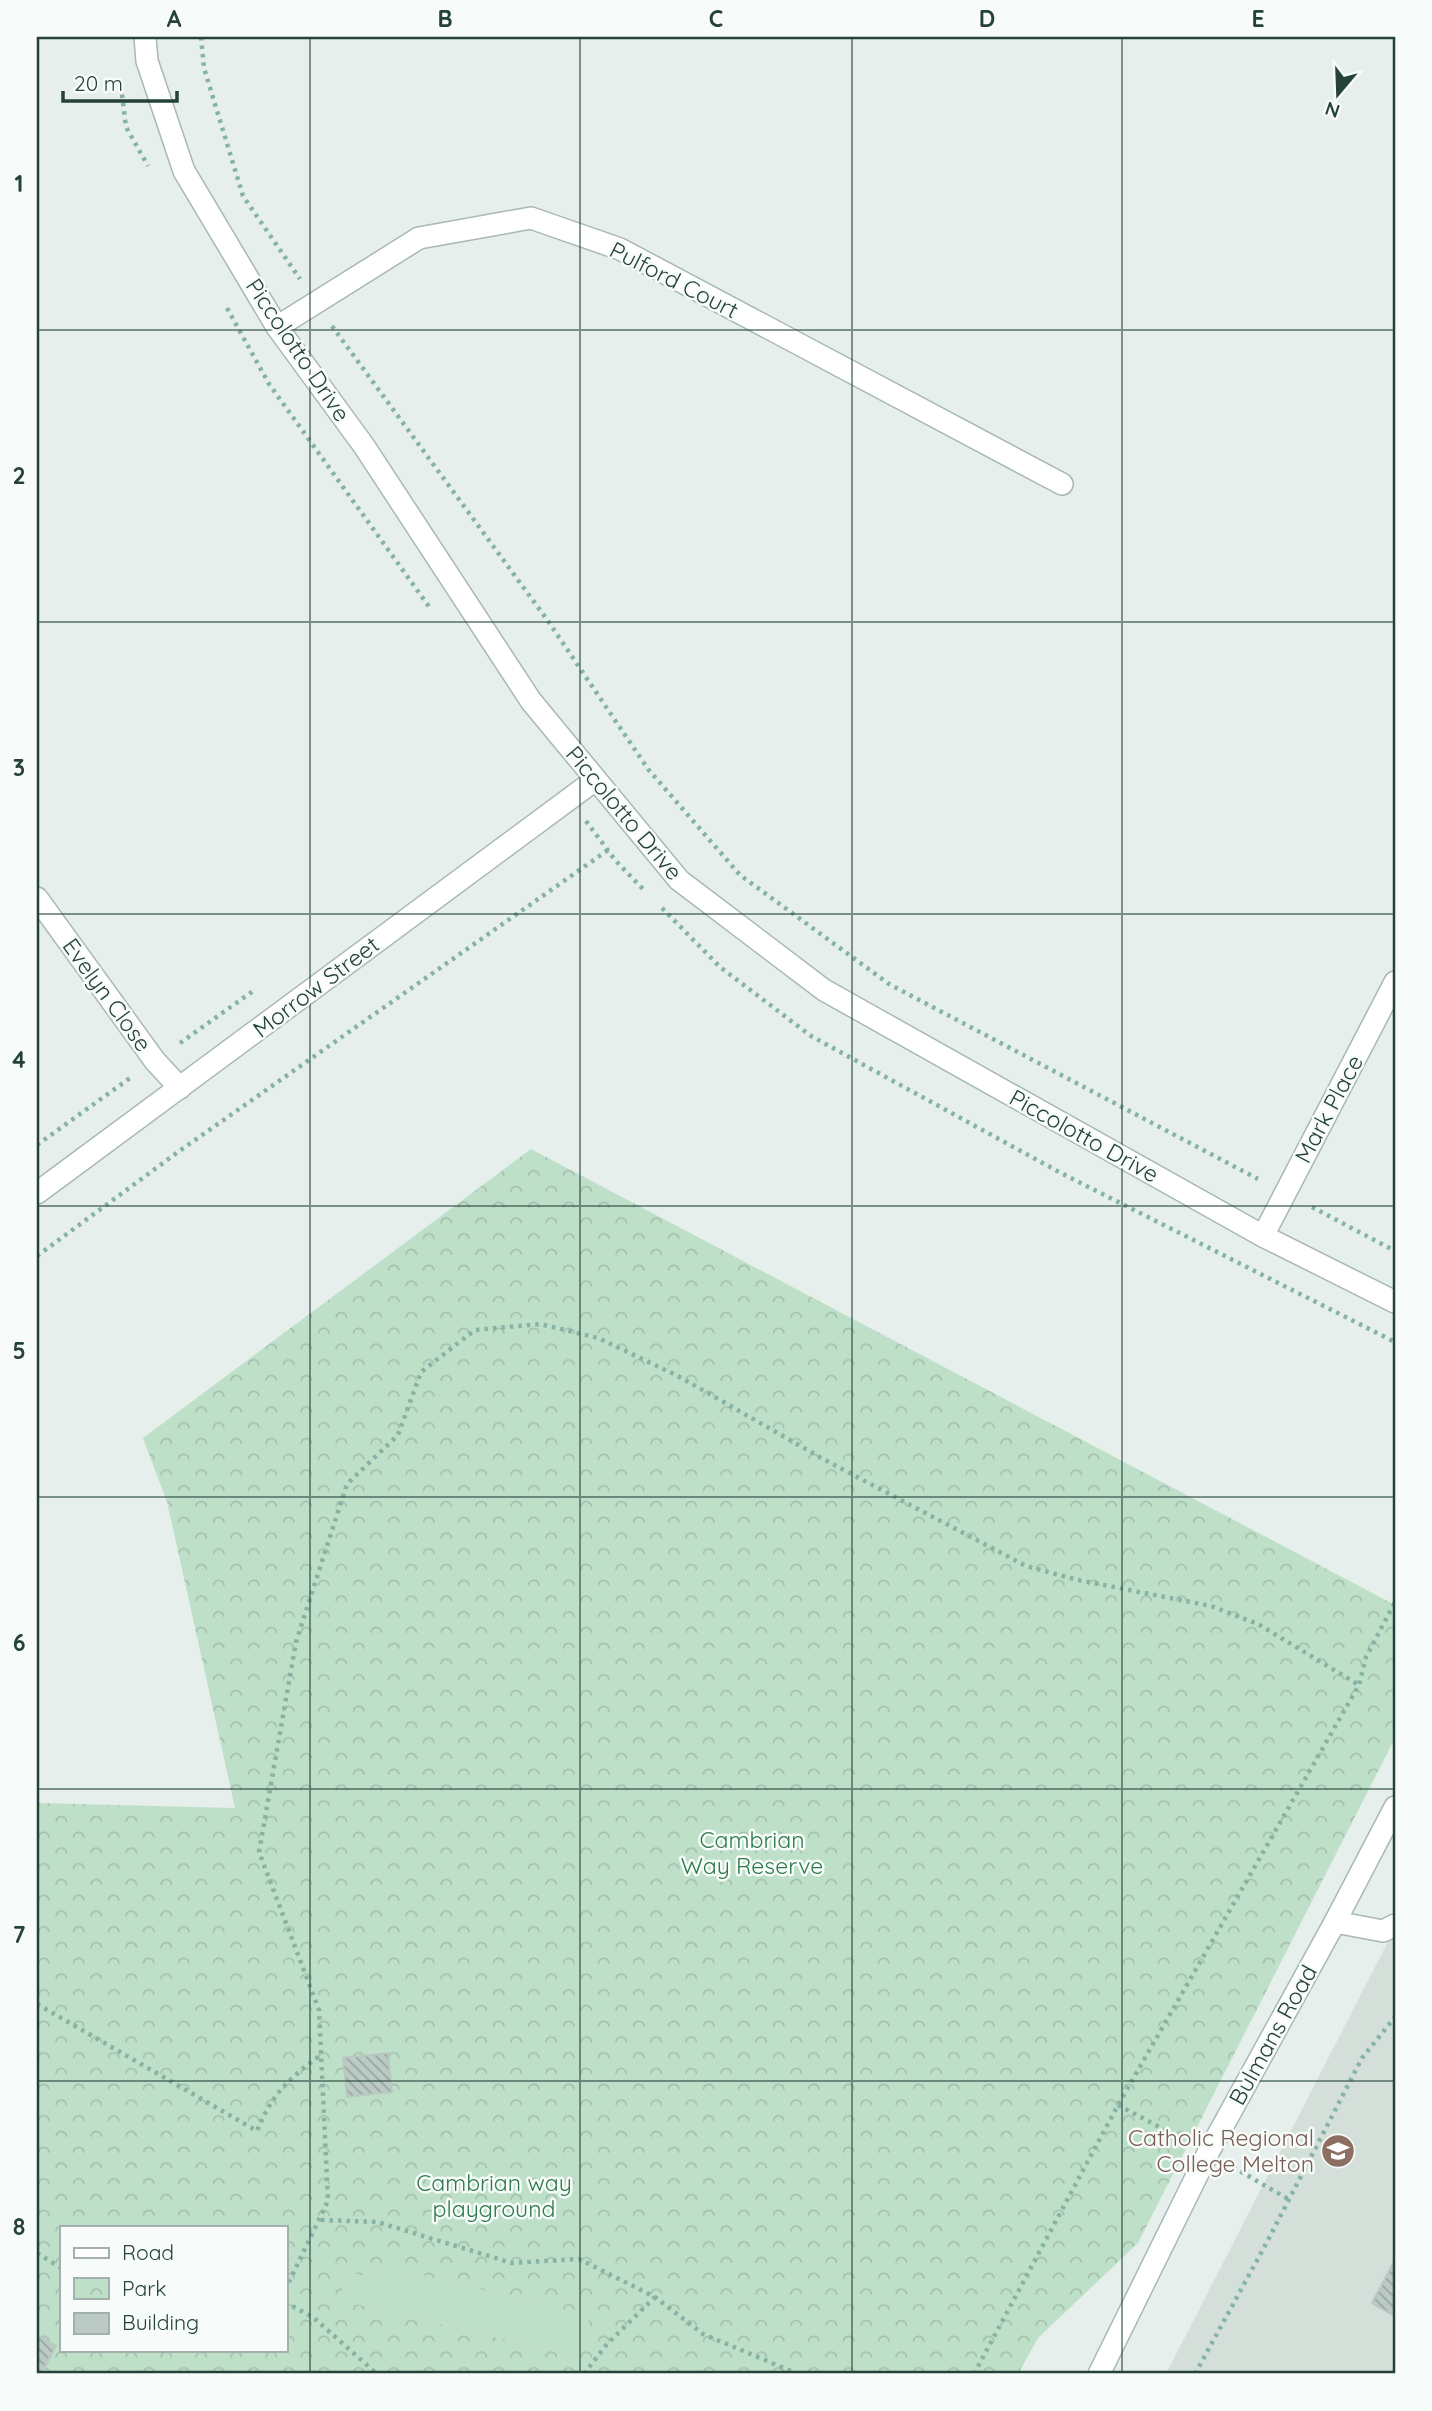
<svg xmlns="http://www.w3.org/2000/svg" width="1432" height="2411" font-family="Quicksand,sans-serif">
  <style>
    .built { fill: #d4dfda }
    .park { fill: url(#park-crowns); fill-rule: evenodd }
    .pitch { fill: #bfe0c8 }
    .building { fill: url(#building-back-hatch); stroke: #b8c9c2; stroke-width: 2 }
    .lines { fill: none; stroke-linecap: round; stroke-linejoin: round }
    .minor-casing { stroke: #a8b8b2; stroke-width: 24 }
    .path { stroke: #86b3a5; stroke-width: 4.5; stroke-dasharray: 3.5 5; stroke-linecap: butt }
    .minor { stroke: #fff; stroke-width: 21 }
    .grid { fill: none; stroke: #24423a; stroke-width: 2; stroke-opacity: 0.55 }
    .labels { text-anchor: middle; stroke-width: 5; stroke-linejoin: round; paint-order: stroke }
    .street-label { font-size: 23px; fill: #24423a; stroke: #f7fbf9 }
    .park-label { font-size: 23px; fill: #2d7a4b; stroke: #f7fbf9 }
    .education-label { font-size: 23px; fill: #785e54; stroke: #f7fbf9; text-anchor: end }
    .neatline { fill: none; stroke: #24423a; stroke-width: 2.5 }
    .grid-label { font-size: 23px; text-anchor: middle; font-weight: bold; fill: #24423a }
  </style>
  <defs>
    <pattern id="park-crowns" width="20" height="18" patternUnits="userSpaceOnUse" patternTransform="scale(1.75)"><rect width="20" height="18" fill="#bfe0c8"/><path d="M2 6a3 3 0 1 1 6 0M12 15a3 3 0 1 1 6 0" fill="none" stroke="#a4c1ad"/></pattern>
    <pattern id="building-back-hatch" width="6" height="6" patternUnits="userSpaceOnUse" patternTransform="scale(1.75)"><rect width="6" height="6" fill="#bbcac4"/><path d="M-1 5l2 2M0 0l6 6M5-1l2 2" fill="none" stroke="#98a6a0"/></pattern>
  </defs>
  <rect width="100%" height="100%" fill="#e6efeb"/>
  <!-- built -->
  <path class="built" d="M1395,1928V2374H1166Z"/>
  <!-- park -->
  <path class="park" d="M531,1149L1395,1605V1738L1138,2243L1038,2338L1018,2374H37V1803L235,1808L167,1502L143,1438ZM61,2227H285V2350H61Z"/>
  <!-- pitch -->
  <path class="pitch" d="M383,2265L590,2316L579,2358L339,2300L346,2271L380,2279Z"/>
  <!-- building -->
  <g class="building">
    <path d="M388,2053L392,2092L347,2097L343,2058Z"/>
    <path d="M1395,2260V2316L1372,2303Z"/>
    <path d="M37,2335L56,2346L41,2374H37Z"/>
  </g>
  <g class="lines">
    <!-- minor casing -->
    <g class="minor-casing">
      <g id="minor">
        <path d="M145,37L147,61L184,171L277,327L364,446L531,701L679,880L824,990L1263,1236L1395,1302"/>
        <path d="M277,327L419,238L531,218L620,249L1062,484"/>
        <path d="M37,898L155,1061L180,1088"/>
        <path d="M37,1193L595,780"/>
        <path d="M1263,1236L1395,982"/>
        <path d="M1335,1922L1383,1931L1395,1925"/>
        <path d="M1099,2374L1208,2153L1335,1922L1395,1807"/>
      </g>
    </g>
    <!-- path -->
    <g class="path">
      <path d="M201,37L204,68L243,196L300,279"/>
      <path d="M121,86L126,127L148,166"/>
      <path d="M227,308L269,384L430,608"/>
      <path d="M332,326L548,621L648,769L740,875L889,984L1258,1179"/>
      <path d="M586,821L615,860L643,889"/>
      <path d="M662,908L720,967L811,1036L1059,1172L1395,1342"/>
      <path d="M180,1043L256,989"/>
      <path d="M37,1145L130,1078"/>
      <path d="M1312,1207L1395,1251"/>
      <path d="M37,1256L178,1152L608,850"/>
      <path d="M37,2004L257,2131C272,2094 289,2078 321,2055"/>
      <path d="M1118,2105L1182,2139"/>
      <path d="M1233,2167L1288,2199"/>
      <path d="M321,2220L377,2222L512,2263L579,2259L655,2297L703,2334L798,2374"/>
      <path d="M37,2253L61,2268"/>
      <path d="M285,2290L328,2201L319,2010L259,1852L296,1642L347,1484L398,1435L421,1372L475,1330L540,1324L598,1338L678,1376L825,1460L1026,1566L1078,1580L1211,1606L1258,1624L1359,1685"/>
      <path d="M285,2302L314,2318L377,2374"/>
      <path d="M584,2374L607,2344L655,2297"/>
      <path d="M974,2374L1118,2105L1359,1685L1366,1657L1395,1602"/>
      <path d="M1195,2374L1267,2242L1362,2058L1395,2017"/>
    </g>
    <!-- minor -->
    <use href="#minor" class="minor"/>
  </g>
  <!-- grid -->
  <path class="grid" d="M310,37V2374M580,37V2374M852,37V2374M1122,37V2374M37,330H1395M37,622H1395M37,914H1395M37,1206H1395M37,1497H1395M37,1789H1395M37,2081H1395"/>
  <!-- icons -->
  <defs>
    <g id="school-disc" transform="scale(1.75)"><circle r="9.5" fill="#8d6e63" stroke="#f7fbf9"/><path d="M0-5L7-2L0 1L-7-2ZM-4 1L0 2.5L4 1V4Q0 6-4 4Z" fill="#fff"/></g>
  </defs>
  <g fill-rule="evenodd">
    <use href="#school-disc" x="1338" y="2151"/>
  </g>
  <g class="labels">
    <!-- street labels -->
    <g class="street-label">
      <text transform="translate(674 280) rotate(27)" y="8">Pulford Court</text>
      <text transform="translate(298 350) rotate(56)" y="8">Piccolotto Drive</text>
      <text transform="translate(624 813) rotate(50)" y="8">Piccolotto Drive</text>
      <text transform="translate(316 987) rotate(-37)" y="8">Morrow Street</text>
      <text transform="translate(107 995) rotate(54)" y="8">Evelyn Close</text>
      <text transform="translate(1329 1109) rotate(-62)" y="8">Mark Place</text>
      <text transform="translate(1084 1136) rotate(29)" y="8">Piccolotto Drive</text>
      <text transform="translate(1273 2035) rotate(-61)" y="8">Bulmans Road</text>
    </g>
    <!-- park labels -->
    <g class="park-label">
      <text x="752" y="1848">Cambrian<tspan x="752" dy="26">Way Reserve</tspan></text>
      <text x="494" y="2191">Cambrian way<tspan x="494" dy="26">playground</tspan></text>
    </g>
    <!-- education labels -->
    <g class="education-label">
      <text x="1314" y="2146">Catholic Regional<tspan x="1314" dy="26">College Melton</tspan></text>
    </g>
  </g>
  <!-- border -->
  <rect width="1432" height="2411" fill="none" stroke="#f7fbf9" stroke-width="77"/>
  <!-- legend -->
  <rect x="60" y="2226" width="228" height="126" fill="#f7fbf9" stroke="#a3b1ad" stroke-width="2"/>
  <rect x="74" y="2248" width="35" height="10" fill="#ffffff" stroke="#a3b1ad" stroke-width="2"/>
  <text x="122" y="2260" font-size="21" fill="#24423a">Road</text>
  <rect x="74" y="2278" width="35" height="21" fill="url(#park-crowns)" stroke="#a3b1ad" stroke-width="2"/>
  <text x="122" y="2296" font-size="21" fill="#24423a">Park</text>
  <rect x="74" y="2313" width="35" height="21" fill="#bbcac4" stroke="#a3b1ad" stroke-width="2"/>
  <text x="122" y="2330" font-size="21" fill="#24423a">Building</text>
  <!-- north arrow -->
  <g transform="translate(1338 94) rotate(199)" stroke="#f7fbf9" stroke-width="5" paint-order="stroke">
  <path d="M0-5L12 26L0 18L-12 26Z" fill="#24423a"/>
  <text y="-10" font-size="19" font-weight="bold" text-anchor="middle" fill="#24423a">N</text>
  </g>
  <!-- scale -->
  <path d="M63 91v10h114v-10" fill="none" stroke="#24423a" stroke-width="3.5"/>
  <text x="74" y="91" font-size="21" fill="#24423a" stroke="#f7fbf9" stroke-width="5" paint-order="stroke">20 m</text>
  <rect x="38" y="38" width="1356" height="2334" class="neatline"/>
  <g class="grid-label">
    <text x="174" y="27">A</text>
    <text x="445" y="27">B</text>
    <text x="716" y="27">C</text>
    <text x="987" y="27">D</text>
    <text x="1258" y="27">E</text>
    <text x="19" y="192">1</text>
    <text x="19" y="484">2</text>
    <text x="19" y="776">3</text>
    <text x="19" y="1068">4</text>
    <text x="19" y="1359">5</text>
    <text x="19" y="1651">6</text>
    <text x="19" y="1943">7</text>
    <text x="19" y="2235">8</text>
  </g>
</svg>
